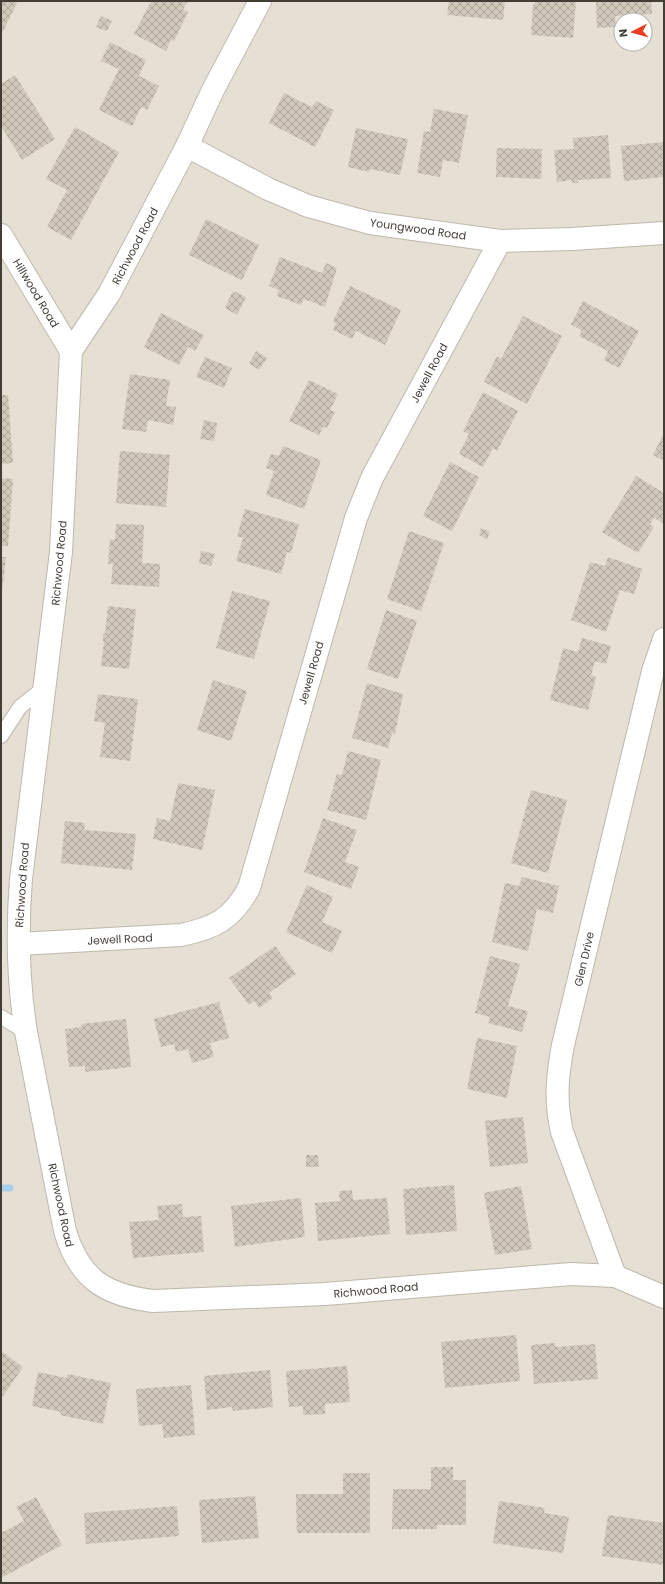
<svg xmlns="http://www.w3.org/2000/svg" width="665" height="1584" font-family="Poppins,sans-serif">
  <style>
    .residential { fill: #e5dfd4; fill-rule: evenodd }
    .lines { fill: none; stroke-linecap: round; stroke-linejoin: round }
    .stream { stroke: #a6d0ea; stroke-width: 7 }
    .building { fill: url(#building-cross-hatch) }
    .service-casing { stroke: #bfb8ac; stroke-width: 16 }
    .minor-casing { stroke: #bfb8ac; stroke-width: 24 }
    .service { stroke: #fff; stroke-width: 14 }
    .minor { stroke: #fff; stroke-width: 22 }
    .labels { text-anchor: middle; stroke-width: 4; stroke-linejoin: round; paint-order: stroke }
    .street-label { font-size: 11px; fill: #433e35; stroke: #fff }
  </style>
  <defs>
    <pattern id="building-cross-hatch" width="8" height="8" patternUnits="userSpaceOnUse"><rect width="8" height="8" fill="#d2c9bc"/><path d="M0 0l8 8M0 8l8-8" fill="none" stroke="#aca59a"/></pattern>
  </defs>
  <rect width="100%" height="100%" fill="#f1ede5"/>
  <!-- residential -->
  <path class="residential" d="M1,1H664V1583H1ZM621,20H645V44H621Z"/>
  <g class="lines">
    <!-- stream -->
    <path class="stream" d="M1,1188H10"/>
  </g>
  <!-- building -->
  <g class="building">
    <path d="M1,1H18L1,35Z"/>
    <path d="M151,1H188L183,9L188,12L174,41L171,40L166,51L134,34Z"/>
    <path d="M449,1H505L503,20L447,15Z"/>
    <path d="M535,1H576L573,38L531,35L533,4H535Z"/>
    <path d="M596,1H651L652,14L615,16L616,27L597,28Z"/>
    <path d="M101,16L112,21L107,31L96,27Z"/>
    <path d="M110,42L146,60L139,76L159,86L147,110L141,107L132,126L99,110L119,69L101,61Z"/>
    <path d="M15,75L55,139L22,160L1,126V84Z"/>
    <path d="M284,93L312,107L316,101L334,110L315,147L269,123Z"/>
    <path d="M434,109L468,115L459,163L443,160L440,177L417,173L424,131L430,132Z"/>
    <path d="M75,127L119,152L71,240L47,227L67,190L46,179Z"/>
    <path d="M356,128L408,139L400,175L370,169L369,172L348,167Z"/>
    <path d="M608,135L611,178L578,180V183H572V180L557,182L554,150L574,149L573,138Z"/>
    <path d="M664,142V177L624,181L621,146Z"/>
    <path d="M497,148L542,149L541,179L496,177Z"/>
    <path d="M206,219L259,245L242,280L189,255Z"/>
    <path d="M280,257L322,273L326,263L337,268L325,307L304,299L301,305L277,296L279,290L269,286Z"/>
    <path d="M350,286L401,310L385,345L356,331L352,339L333,330L336,323L333,321Z"/>
    <path d="M233,291L246,297L237,315L225,308Z"/>
    <path d="M583,301L639,331L619,368L604,360L608,351L579,336L582,331L571,324Z"/>
    <path d="M161,313L204,335L195,351L188,347L179,365L144,347Z"/>
    <path d="M523,316L562,336L527,404L484,382L497,356L501,359Z"/>
    <path d="M256,351L267,358L259,370L249,363Z"/>
    <path d="M205,357L232,368L224,388L196,377Z"/>
    <path d="M130,374L170,380L166,406L176,407L173,425L148,420L146,432L122,429Z"/>
    <path d="M309,380L338,394L330,410L335,412L327,428L323,427L319,435L289,421Z"/>
    <path d="M483,392L518,411L497,451L493,448L483,467L459,454L469,434L463,431Z"/>
    <path d="M1,395H8L13,463L1,464Z"/>
    <path d="M204,420L217,423L214,441L200,439Z"/>
    <path d="M664,433V461L653,455Z"/>
    <path d="M283,446L321,460L304,509L266,495L274,471L266,468L271,454L279,456Z"/>
    <path d="M120,451L170,455L166,507L116,503Z"/>
    <path d="M450,462L479,477L452,531L423,516Z"/>
    <path d="M636,476L664,493V524L654,518L650,524L654,527L638,553L602,532Z"/>
    <path d="M1,478L13,479L8,546H1Z"/>
    <path d="M245,509L299,524L291,553L287,552L281,574L236,561L243,538L237,536Z"/>
    <path d="M116,524L144,525L142,563L160,564L159,587L111,584L113,564H108L110,539L115,540Z"/>
    <path d="M481,528L490,532L487,539L479,535Z"/>
    <path d="M409,531L444,543L421,611L387,599Z"/>
    <path d="M201,551L215,554L211,566L199,563Z"/>
    <path d="M1,557H6L2,592H1Z"/>
    <path d="M608,557L642,569L634,594L620,590L606,632L571,620L590,562L605,566Z"/>
    <path d="M232,591L270,601L254,659L216,648Z"/>
    <path d="M108,606L136,609L129,669L101,666L104,642L103,641V633H105Z"/>
    <path d="M386,610L417,621L398,679L367,669Z"/>
    <path d="M582,638L611,646L606,664L595,661L591,675L596,677L588,710L550,700L563,648L578,652Z"/>
    <path d="M213,680L247,691L231,741L197,730Z"/>
    <path d="M367,683L403,694L395,734L392,733L388,748L352,738Z"/>
    <path d="M98,694L138,699L130,761L100,757L105,723L94,721Z"/>
    <path d="M348,751L381,760L366,820L327,810L337,774L342,775Z"/>
    <path d="M178,783L215,790L202,850L153,839L157,818L170,821Z"/>
    <path d="M531,790L567,800L548,873L511,863Z"/>
    <path d="M323,818L357,830L345,862L359,867L351,889L304,872Z"/>
    <path d="M65,821L85,823L84,830L136,834L132,870L61,863Z"/>
    <path d="M522,877L559,886L553,913L537,909L528,951L492,942L505,883L519,886Z"/>
    <path d="M307,885L333,897L322,922L342,931L332,953L286,932Z"/>
    <path d="M275,946L296,974L269,993L273,998L259,1008L254,1001L249,1005L229,978Z"/>
    <path d="M490,956L520,964L508,1006L528,1011L522,1032L488,1023L490,1017L475,1013Z"/>
    <path d="M219,1002L229,1038L210,1043L214,1057L192,1063L188,1049L176,1052L174,1044L161,1047L154,1019Z"/>
    <path d="M126,1019L131,1067L85,1072V1066L69,1067L65,1029L82,1027L81,1024Z"/>
    <path d="M477,1038L517,1046L507,1098L467,1089Z"/>
    <path d="M523,1117L528,1163L490,1167L485,1121Z"/>
    <path d="M306,1155H318L319,1167H306Z"/>
    <path d="M454,1185L457,1231L406,1235L403,1189Z"/>
    <path d="M521,1186L532,1249L495,1255L484,1193Z"/>
    <path d="M352,1190L353,1200L387,1198L390,1234L318,1241L315,1203L340,1201L339,1191Z"/>
    <path d="M301,1198L305,1237L235,1247L231,1206Z"/>
    <path d="M182,1204L183,1217L201,1216L204,1252L133,1258L129,1222L159,1220L157,1206Z"/>
    <path d="M516,1335L520,1381L445,1388L441,1342Z"/>
    <path d="M555,1343V1347L595,1344L598,1379L534,1384L531,1345Z"/>
    <path d="M1,1351L23,1367L1,1399Z"/>
    <path d="M347,1366L350,1402L325,1404V1414L303,1415V1406L289,1407L286,1371Z"/>
    <path d="M270,1370L273,1407L233,1411L232,1407L207,1410L204,1376Z"/>
    <path d="M38,1372L67,1378V1374L111,1383L103,1424L60,1415L61,1412L32,1406Z"/>
    <path d="M191,1385L195,1435L164,1438L162,1424L139,1426L136,1389Z"/>
    <path d="M431,1467H453V1480H466V1525H437V1529H392L393,1489H431Z"/>
    <path d="M343,1473H370V1533H297L296,1494H343Z"/>
    <path d="M255,1496L259,1538L202,1543L199,1500Z"/>
    <path d="M36,1497L62,1545L1,1578V1533L24,1521L16,1507Z"/>
    <path d="M499,1501L545,1508L544,1513L569,1517L563,1553L493,1543Z"/>
    <path d="M177,1506L179,1536L86,1544L84,1513Z"/>
    <path d="M608,1515L664,1523V1565L602,1556Z"/>
  </g>
  <g class="lines">
    <!-- service casing -->
    <g class="service-casing">
      <g id="service">
        <path d="M1,736L20,707L45,687"/>
        <path d="M1,1017L26,1032"/>
      </g>
    </g>
    <!-- minor casing -->
    <g class="minor-casing">
      <g id="minor">
        <path d="M260,1L213,90L187,146L109,294L71,351L61,552L21,879C17,930 18,982 26,1032L65,1231C79,1278 104,1295 153,1301L325,1294L571,1274L615,1276L664,1297"/>
        <path d="M187,146L268,189L308,206L370,223L500,241L572,239L664,233"/>
        <path d="M1,235L71,351"/>
        <path d="M19,944L181,935C215,928 232,919 249,888L356,518L372,478L500,241"/>
        <path d="M615,1276L562,1132C555,1101 557,1077 563,1045L653,671L664,639"/>
      </g>
    </g>
    <!-- service -->
    <use href="#service" class="service"/>
    <!-- minor -->
    <use href="#minor" class="minor"/>
  </g>
  <g class="labels">
    <!-- street labels -->
    <g class="street-label">
      <text transform="translate(418 229) rotate(8)" y="4">Youngwood Road</text>
      <text transform="translate(135 246) rotate(-62)" y="4">Richwood Road</text>
      <text transform="translate(36 293) rotate(59)" y="4">Hillwood Road</text>
      <text transform="translate(429 373) rotate(-62)" y="4">Jewell Road</text>
      <text transform="translate(59 563) rotate(-85)" y="4">Richwood Road</text>
      <text transform="translate(311 673) rotate(-74)" y="4">Jewell Road</text>
      <text transform="translate(22 885) rotate(-86)" y="4">Richwood Road</text>
      <text transform="translate(120 939) rotate(-3)" y="4">Jewell Road</text>
      <text transform="translate(584 959) rotate(-77)" y="4">Glen Drive</text>
      <text transform="translate(61 1205) rotate(78)" y="4">Richwood Road</text>
      <text transform="translate(376 1290) rotate(-5)" y="4">Richwood Road</text>
    </g>
  </g>
  <!-- border -->
  <rect width="665" height="1584" fill="none" stroke="#433e35" stroke-width="4"/>
  <!-- north arrow -->
  <g transform="translate(633 32) rotate(264)"><circle r="19" fill="#ffffff" stroke="#b4b2ae"/>
  <path d="M0-3L7 15L0 10L-7 15Z" fill="#e93d24"/>
  <text y="-6" font-size="11" font-weight="bold" text-anchor="middle" fill="#433e35">N</text>
  </g>
</svg>
